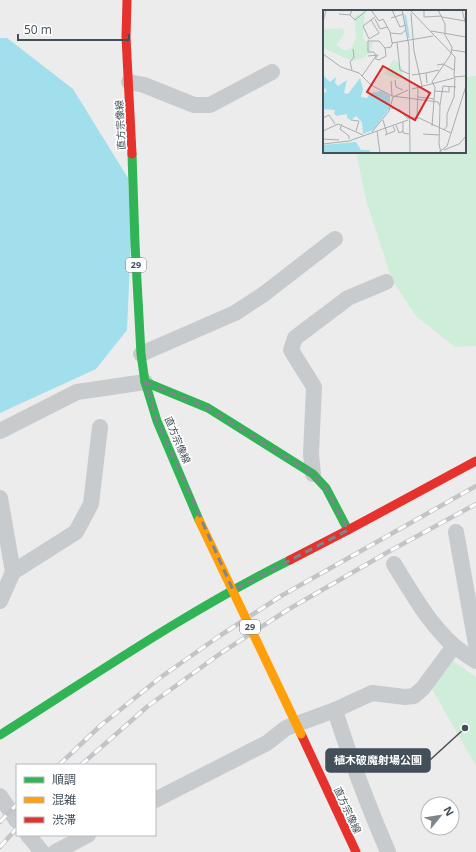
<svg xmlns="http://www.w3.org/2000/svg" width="476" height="852" font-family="'Open Sans','Noto Sans JP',sans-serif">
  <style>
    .green { fill: #cfeed9 }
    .water { fill: #a1dfed }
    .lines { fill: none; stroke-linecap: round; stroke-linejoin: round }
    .street { stroke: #c8cbcd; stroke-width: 16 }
    .fast { stroke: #30b455; stroke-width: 9 }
    .jam { stroke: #e5322d; stroke-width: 9 }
    .rail-casing { stroke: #c2c4c7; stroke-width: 4.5 }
    .rail { stroke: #fff; stroke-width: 3; stroke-dasharray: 9; stroke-linecap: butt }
    .slow-bridge { stroke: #ff9f0a; stroke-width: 9 }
    .marked { fill: none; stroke: #7e868c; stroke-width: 3; stroke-dasharray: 8 5; stroke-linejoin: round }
    .labels { text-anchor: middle; stroke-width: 3.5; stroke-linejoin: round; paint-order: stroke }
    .shield { fill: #fff; stroke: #7b848b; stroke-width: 1 }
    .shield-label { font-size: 9px; font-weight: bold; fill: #434f59 }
    .street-label { font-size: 10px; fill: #434f59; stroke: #fff }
    .inset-river { fill: none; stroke: #a1dfed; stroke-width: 2 }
    .inset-road { fill: none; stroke: #a9adb1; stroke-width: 1 }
    .view { fill: #d62828; fill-opacity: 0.15; stroke: #d62828; stroke-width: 2 }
    .inset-edge { fill: none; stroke: #434f59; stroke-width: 2 }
    .leader { fill: none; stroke: #434f59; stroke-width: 1.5 }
    .callout-dot { fill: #434f59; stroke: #fff; stroke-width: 1.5 }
    .callout { fill: #434f59; stroke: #434f59; stroke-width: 1.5 }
    .callout-label { font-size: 11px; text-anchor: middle; font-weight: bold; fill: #fff }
  </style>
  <rect width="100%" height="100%" fill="#edecec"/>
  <!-- green -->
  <g class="green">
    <path d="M476,76V346L455,347L416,316L392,280L366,200L356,152H465V77Z"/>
    <path d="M453,661L476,677V766L432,689Z"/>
  </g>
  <!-- water -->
  <path class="water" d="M0,38H7L73,89L128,178L131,239L127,330L96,369L0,413Z"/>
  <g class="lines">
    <!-- street -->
    <g class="street">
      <path d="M129,82L144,85L194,105H210L272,72"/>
      <path d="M141,354L235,313L264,294L335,239"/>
      <path d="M0,431L77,392L145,382"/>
      <path d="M313,474L311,454L314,387L291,350L295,338L348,298L386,282"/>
      <path d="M0,498L13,572L0,601"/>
      <path d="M456,532L476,644"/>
      <path d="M394,564C412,593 428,622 453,645C460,651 468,656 476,661"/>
      <path d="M13,572L76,532L91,504L100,427"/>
      <path d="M335,710C350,759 368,805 388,852"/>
      <path d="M0,796L17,821"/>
      <path d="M155,800L267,743L286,728L335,710L372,693L405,697L414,696L423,688L454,646"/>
      <path d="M28,835L42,852"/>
      <path d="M55,852L88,835"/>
    </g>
    <!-- fast -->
    <g class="fast">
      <path d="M132,154L135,244L141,354L145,382L157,421L199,520"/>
      <path d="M145,382L208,408L313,474L326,488L348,530"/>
      <path d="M0,735C95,675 189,610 290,560"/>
    </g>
    <!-- jam -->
    <g class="jam">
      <path d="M127,0L126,37L132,154"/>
      <path d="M290,560L348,530L476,461"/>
      <path d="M301,734L356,852"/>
    </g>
    <!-- rail casing -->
    <g class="rail-casing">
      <g id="rail">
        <path d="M59,765L100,726L161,677L218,637L281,596L476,486"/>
        <path d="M81,765L148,706L221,653L289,609L388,552L476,504"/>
        <path d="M0,822L17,804"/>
        <path d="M0,847L17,828"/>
      </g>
    </g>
    <!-- rail -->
    <use href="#rail" class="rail"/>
    <!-- slow-bridge -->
    <path class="slow-bridge" d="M199,520L301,734"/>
  </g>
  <!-- marked area -->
  <path class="marked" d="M145,382L208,408L313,474L326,488L348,530L233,590L157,421Z"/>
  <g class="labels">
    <!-- shield labels -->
    <g class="shield">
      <rect x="126" y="258" width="20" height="14" rx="3"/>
      <rect x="240" y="620" width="20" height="14" rx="3"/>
    </g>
    <g class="shield-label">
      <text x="136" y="268">29</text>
      <text x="250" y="630">29</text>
    </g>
    <!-- street labels -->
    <g class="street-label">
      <text transform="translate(120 125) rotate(-93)" y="4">直方宗像線</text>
      <text transform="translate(178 440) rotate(67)" y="4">直方宗像線</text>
      <text transform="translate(348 810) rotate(65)" y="4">直方宗像線</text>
    </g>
  </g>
  <!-- overview -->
  <g transform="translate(323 10)">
    <rect width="143" height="143" fill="#edecec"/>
    <path d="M42,1L40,28L42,31L50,32L48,42L40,48L29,51L0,38V19L19,18L22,22L13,35L21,40L28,39L33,28L31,7ZM71,49L79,57L80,65L75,69L61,64Z" fill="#cfeed9"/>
    <path d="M0,65L7,72L13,67L12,73L15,76L24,70L21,83L25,84L37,68L40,79L38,87L44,88L47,83L58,81L67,86V98L50,120L40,124L39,112L33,106L28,110L24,108V104L14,106L11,104L12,100L0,99V84L4,81L0,77ZM33,132L38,140H46L48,143H0V135Z" fill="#a1dfed"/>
    <path class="inset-river" d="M82,5L86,28"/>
    <path class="inset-road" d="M48,0L56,11L60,9L67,22L69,33L110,26M69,0L77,17L83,15M79,0L86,36L87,143M87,0L132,47L131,67L143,66M101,0V7L119,6M139,0L143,15M88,3L91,41L99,76M16,4L27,5L29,0M27,5L32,10L44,0M119,7L142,11M68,8L81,4M52,9L57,19L64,17M48,10L56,23L46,29L40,16L52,7M0,12L3,0M108,21L143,27M67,23L78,24L83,20M74,32L77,60L86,64M129,40L143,42M0,44L18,57L36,63L48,75L69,86L115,92L117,96L116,134L118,143M45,46L55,45L52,49M53,49L56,50L63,46L62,38M114,55L120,54L131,60M29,60L27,52L31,47L30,39M89,65L103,63M39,66L53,46L51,42H45V31H56L62,38L68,37L70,32M72,70L73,77L80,80M68,71L69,86M104,73L103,63L116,60M89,79L131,68M111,81L126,82V77M95,87L111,89M117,95L120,76L133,77M68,98L77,100L84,108H96L128,123M0,108L6,105L12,114M94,108L95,78M28,110L36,111L33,121M60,110L64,124M80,112V123L86,124M19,114L17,119L26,126V129M73,115L76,123L80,121M109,116L112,77L109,72L128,44L129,37L122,25V14L115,0M121,120L124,116V104L131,87L132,67M0,121L15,114L40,125M54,121L57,143M49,122L66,101L70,87L85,80M100,124L116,125M62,125L72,121L70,116M0,129L16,130M0,134L26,131L85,110M121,140L136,134L143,126M115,143L124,136L143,76"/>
    <path class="view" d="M60,56L107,83L92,110L44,82Z"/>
    <rect width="143" height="143" class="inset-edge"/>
  </g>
  <!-- callouts -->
  <path class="leader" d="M465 728L430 760"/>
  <circle class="callout-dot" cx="465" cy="728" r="4"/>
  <rect class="callout" x="326" y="749" width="104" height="23" rx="4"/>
  <g class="callout-label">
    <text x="378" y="764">植木破魔射場公園</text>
  </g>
  <!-- legend -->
  <rect x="16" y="764" width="140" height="72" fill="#ffffff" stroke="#b4b9bd"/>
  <rect x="24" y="777" width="20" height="6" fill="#30b455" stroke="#b4b9bd"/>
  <text x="52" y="784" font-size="12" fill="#434f59">順調</text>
  <rect x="24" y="797" width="20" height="6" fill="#ff9f0a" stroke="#b4b9bd"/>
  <text x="52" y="804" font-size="12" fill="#434f59">混雑</text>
  <rect x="24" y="817" width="20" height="6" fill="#e5322d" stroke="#b4b9bd"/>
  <text x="52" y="824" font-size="12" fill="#434f59">渋滞</text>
  <!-- north arrow -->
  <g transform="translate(440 816) rotate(60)"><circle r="19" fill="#ffffff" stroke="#b4b9bd"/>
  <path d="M0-3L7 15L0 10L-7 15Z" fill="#7e868c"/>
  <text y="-6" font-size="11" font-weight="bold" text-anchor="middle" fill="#434f59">N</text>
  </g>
  <!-- scale -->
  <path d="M18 34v6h111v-6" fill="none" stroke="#434f59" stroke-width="2"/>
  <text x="24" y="34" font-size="12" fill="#434f59" stroke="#ffffff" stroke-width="3" paint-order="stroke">50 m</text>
</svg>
